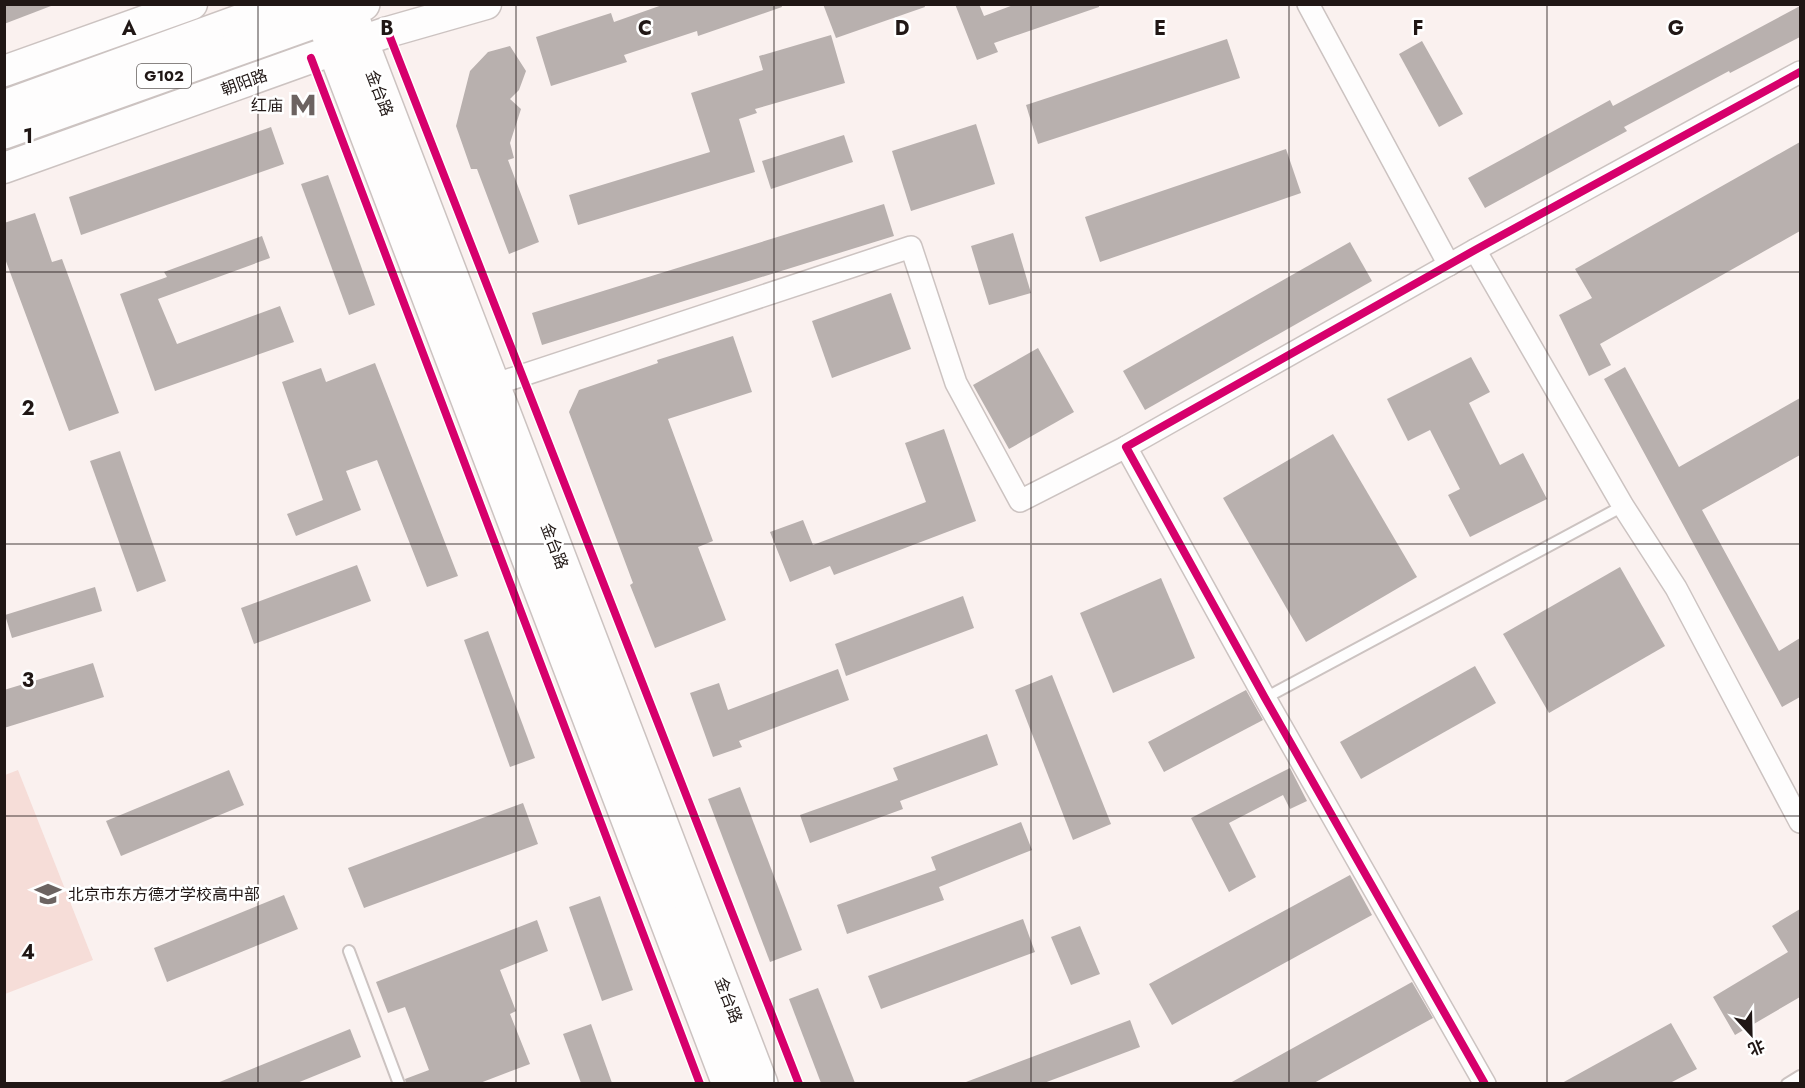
<svg xmlns="http://www.w3.org/2000/svg" width="1805" height="1088" font-family="Jost,'Noto Sans SC',sans-serif">
  <style>
    .green { fill: #f6ddd8 }
    .building { fill: #b8b0ae }
    .lines { fill: none; stroke-linecap: round; stroke-linejoin: round }
    .lane-casing { stroke: #ccc3c1; stroke-width: 14 }
    .street-casing { stroke: #ccc3c1; stroke-width: 24 }
    .secondary-casing { stroke: #ccc3c1; stroke-width: 33 }
    .primary-casing { stroke: #ccc3c1; stroke-width: 36 }
    .highway-casing { stroke: #ccc3c1; stroke-width: 36 }
    .lane { stroke: #fefdfd; stroke-width: 10 }
    .street { stroke: #fefdfd; stroke-width: 21 }
    .secondary { stroke: #fefdfd; stroke-width: 30 }
    .primary { stroke: #fefdfd; stroke-width: 33 }
    .highway { stroke: #fefdfd; stroke-width: 33 }
    .cycleway-casing { stroke: #fff; stroke-width: 11 }
    .cycleway { stroke: #d6006c; stroke-width: 8 }
    .grid { fill: none; stroke: #201715; stroke-width: 1.5; stroke-opacity: 0.55 }
    .labels { text-anchor: middle; stroke-width: 5; stroke-linejoin: round; paint-order: stroke }
    .shield { fill: #fff; stroke: #635d5b; stroke-width: 1.5 }
    .shield-label { font-size: 15px; font-weight: bold; fill: #201715 }
    .street-label { font-size: 16px; fill: #201715; stroke: #fff }
    .poi-label { font-size: 16px; fill: #201715; stroke: #fff; text-anchor: end }
    .grid-label { font-size: 20px; text-anchor: middle; font-weight: bold; fill: #201715; stroke: #fff; stroke-width: 5; stroke-linejoin: round; paint-order: stroke }
  </style>
  <rect width="100%" height="100%" fill="#faf1ef"/>
  <!-- green -->
  <path class="green" d="M18,770L93,960L5,994V775Z"/>
  <!-- building -->
  <g class="building">
    <path d="M4,4H51V6L4,24Z"/>
    <path d="M665,4H781L782,7L698,36L697,31L624,55L627,62L551,86L536,37L611,13L614,22Z"/>
    <path d="M823,4H924L925,7L836,38Z"/>
    <path d="M955,4H979L984,16L1016,4H1099V7L994,43L998,52L977,60Z"/>
    <path d="M1800,6V37L1730,73L1729,71L1624,127L1627,131L1485,208L1468,178L1610,100L1613,106Z"/>
    <path d="M831,35L845,83L755,109L757,113L739,119L755,172L578,225L569,195L710,152L691,93L763,70L759,56Z"/>
    <path d="M1227,39L1240,78L1038,144L1026,105Z"/>
    <path d="M1422,41L1463,114L1439,127L1399,54Z"/>
    <path d="M510,46L526,71L519,90L510,99L521,109L510,143L514,158L508,160L539,242L509,254L477,169H471L456,126L470,71L488,52Z"/>
    <path d="M976,124L995,184L911,211L892,151Z"/>
    <path d="M271,127L284,164L81,235L69,197Z"/>
    <path d="M844,135L853,162L771,189L762,161Z"/>
    <path d="M1800,142V231L1600,344L1611,365L1589,376L1559,315L1592,298L1575,269Z"/>
    <path d="M1286,149L1301,193L1100,262L1085,217Z"/>
    <path d="M328,175L375,305L349,315L301,184Z"/>
    <path d="M884,204L894,236L542,345L532,313Z"/>
    <path d="M35,213L52,262L62,259L119,413L69,431L4,256V223Z"/>
    <path d="M1013,233L1031,293L989,305L971,246Z"/>
    <path d="M262,236L270,258L158,299L177,344L280,306L294,342L155,391L120,294L167,277L164,272Z"/>
    <path d="M1350,242L1372,281L1145,410L1123,371Z"/>
    <path d="M891,293L911,349L832,378L812,321Z"/>
    <path d="M733,336L752,392L668,419L713,541L698,547L726,620L655,648L630,585L633,583L569,412L579,390L658,363L657,360Z"/>
    <path d="M1038,348L1074,412L1009,449L973,385Z"/>
    <path d="M1471,357L1490,392L1469,403L1500,465L1523,453L1547,499L1470,537L1448,495L1460,489L1430,430L1408,441L1387,399Z"/>
    <path d="M375,363L458,576L427,587L377,460L346,471L361,510L296,536L287,514L323,500L282,382L321,368L326,382Z"/>
    <path d="M1625,367L1679,467L1800,398V455L1702,510L1779,651L1800,638V697L1782,707L1604,379Z"/>
    <path d="M944,429L976,521L834,575L830,566L790,582L770,532L803,520L813,545L926,502L905,443Z"/>
    <path d="M1333,434L1417,577L1306,642L1223,498Z"/>
    <path d="M120,451L166,581L137,592L90,461Z"/>
    <path d="M357,565L371,601L254,644L241,608Z"/>
    <path d="M1620,567L1665,646L1549,713L1503,634Z"/>
    <path d="M1161,578L1195,658L1113,693L1080,613Z"/>
    <path d="M95,587L102,611L12,638L5,615Z"/>
    <path d="M963,596L974,628L846,676L835,644Z"/>
    <path d="M488,631L535,758L510,767L464,640Z"/>
    <path d="M93,663L104,697L4,728V690Z"/>
    <path d="M1475,666L1496,703L1361,779L1340,742Z"/>
    <path d="M838,669L849,700L739,741L742,747L713,757L690,693L719,683L728,710Z"/>
    <path d="M1052,675L1111,824L1073,840L1015,690Z"/>
    <path d="M1246,690L1263,720L1164,772L1148,742Z"/>
    <path d="M987,734L998,765L900,801L903,809L810,843L800,815L898,780L893,768Z"/>
    <path d="M1290,768L1307,801L1290,809L1283,795L1229,823L1256,877L1229,892L1191,818Z"/>
    <path d="M229,770L244,805L121,856L106,821Z"/>
    <path d="M740,787L802,950L770,962L708,799Z"/>
    <path d="M523,803L538,844L364,908L348,868Z"/>
    <path d="M1021,822L1032,850L939,887L944,900L847,934L837,905L936,870L931,857Z"/>
    <path d="M1350,875L1372,915L1172,1025L1149,984Z"/>
    <path d="M284,895L298,929L167,982L154,948Z"/>
    <path d="M600,896L633,990L602,1001L569,907Z"/>
    <path d="M1800,909V997L1735,1035L1713,997L1788,952L1772,926Z"/>
    <path d="M1023,919L1035,952L881,1009L868,976Z"/>
    <path d="M537,920L548,951L500,970L516,1011L510,1014L530,1064L480,1083H406L405,1079L429,1070L405,1007L388,1013L376,982Z"/>
    <path d="M1080,926L1100,974L1071,985L1051,937Z"/>
    <path d="M1412,982L1433,1018L1314,1083H1230Z"/>
    <path d="M818,988L855,1083H821L789,999Z"/>
    <path d="M1130,1020L1140,1047L1044,1083H966V1082Z"/>
    <path d="M1671,1023L1697,1069L1670,1083H1562Z"/>
    <path d="M591,1024L612,1083H581L563,1034Z"/>
    <path d="M350,1029L361,1057L297,1083H217Z"/>
  </g>
  <g class="lines">
    <!-- lane casing -->
    <g class="lane-casing">
      <g id="lane">
        <path d="M1265,698L1623,506"/>
        <path d="M349,951L399,1084"/>
        <path d="M1787,1084L1800,1076"/>
      </g>
    </g>
    <!-- street casing -->
    <g class="street-casing">
      <g id="street">
        <path d="M1308,4L1449,265"/>
        <path d="M1475,250L1623,506L1676,588L1800,822"/>
        <path d="M493,385L911,247L956,383L1020,501L1126,447"/>
        <path d="M1485,1084L1265,698L1126,447L1475,250L1800,72"/>
      </g>
    </g>
    <!-- secondary casing -->
    <g class="secondary-casing">
      <g id="secondary">
        <path d="M4,71L192,4"/>
        <path d="M4,168L311,58L388,32L486,4"/>
      </g>
    </g>
    <!-- primary casing -->
    <g class="primary-casing">
      <g id="primary">
        <path d="M317,4L729,1084"/>
        <path d="M347,4L761,1084"/>
      </g>
    </g>
    <!-- highway casing -->
    <g class="highway-casing">
      <g id="highway">
        <path d="M4,107L288,4"/>
        <path d="M4,132L363,4"/>
      </g>
    </g>
    <!-- lane -->
    <use href="#lane" class="lane"/>
    <!-- street -->
    <use href="#street" class="street"/>
    <!-- secondary -->
    <use href="#secondary" class="secondary"/>
    <!-- primary -->
    <use href="#primary" class="primary"/>
    <!-- highway -->
    <use href="#highway" class="highway"/>
    <!-- cycleway casing -->
    <g class="cycleway-casing">
      <g id="cycleway">
        <path d="M388,32L799,1084"/>
        <path d="M311,58L700,1084"/>
        <path d="M1485,1084L1265,698L1126,447L1475,250L1800,72"/>
      </g>
    </g>
    <!-- cycleway -->
    <use href="#cycleway" class="cycleway"/>
  </g>
  <!-- grid -->
  <path class="grid" d="M258,4V1084M516,4V1084M774,4V1084M1031,4V1084M1289,4V1084M1547,4V1084M4,272H1800M4,544H1800M4,816H1800"/>
  <!-- icons -->
  <defs>
    <g id="metro-bare" transform="scale(2.07)"><path d="M-5.5 5V-5H-3L0 0L3-5H5.5V5H3V-.5L0 4L-3-.5V5Z" fill="#6c6361" stroke="#fff" stroke-width="2.5" paint-order="stroke"/></g>
    <g id="school-bare" transform="scale(2.07)"><path d="M0-5L7-2L0 1L-7-2ZM-4 1L0 2.5L4 1V4Q0 6-4 4Z" fill="#6c6361" stroke="#fff" stroke-width="2.5" paint-order="stroke"/></g>
  </defs>
  <g fill-rule="evenodd">
    <use href="#metro-bare" x="303" y="105"/>
    <use href="#school-bare" x="48" y="894"/>
  </g>
  <g class="labels">
    <!-- shield labels -->
    <rect class="shield" x="137" y="64" width="54" height="24" rx="4.5"/>
    <g class="shield-label">
      <text x="164" y="81">G102</text>
    </g>
    <!-- street labels -->
    <g class="street-label">
      <text transform="translate(244 82) rotate(-20)" y="6">朝阳路</text>
      <text transform="translate(380 93) rotate(69)" y="6">金台路</text>
      <text transform="translate(555 546) rotate(69)" y="6">金台路</text>
      <text transform="translate(729 1000) rotate(69)" y="6">金台路</text>
    </g>
    <!-- poi labels -->
    <g class="poi-label">
      <text x="283" y="111">红庙</text>
      <text x="68" y="900" text-anchor="start">北京市东方德才学校高中部</text>
    </g>
  </g>
  <g class="grid-label">
    <text x="129" y="35">A</text>
    <text x="387" y="35">B</text>
    <text x="645" y="35">C</text>
    <text x="902" y="35">D</text>
    <text x="1160" y="35">E</text>
    <text x="1418" y="35">F</text>
    <text x="1676" y="35">G</text>
    <text x="28" y="143">1</text>
    <text x="28" y="415">2</text>
    <text x="28" y="687">3</text>
    <text x="28" y="959">4</text>
  </g>
  <!-- border -->
  <rect width="1805" height="1088" fill="none" stroke="#201715" stroke-width="12"/>
  <!-- north arrow -->
  <g transform="translate(1751 1034) rotate(158)" stroke="#ffffff" stroke-width="4.5" paint-order="stroke">
  <path d="M0-4.5L10 22L0 15L-10 22Z" fill="#201715"/>
  <text y="-9" font-size="16" font-weight="bold" text-anchor="middle" fill="#201715">北</text>
  </g>
</svg>
